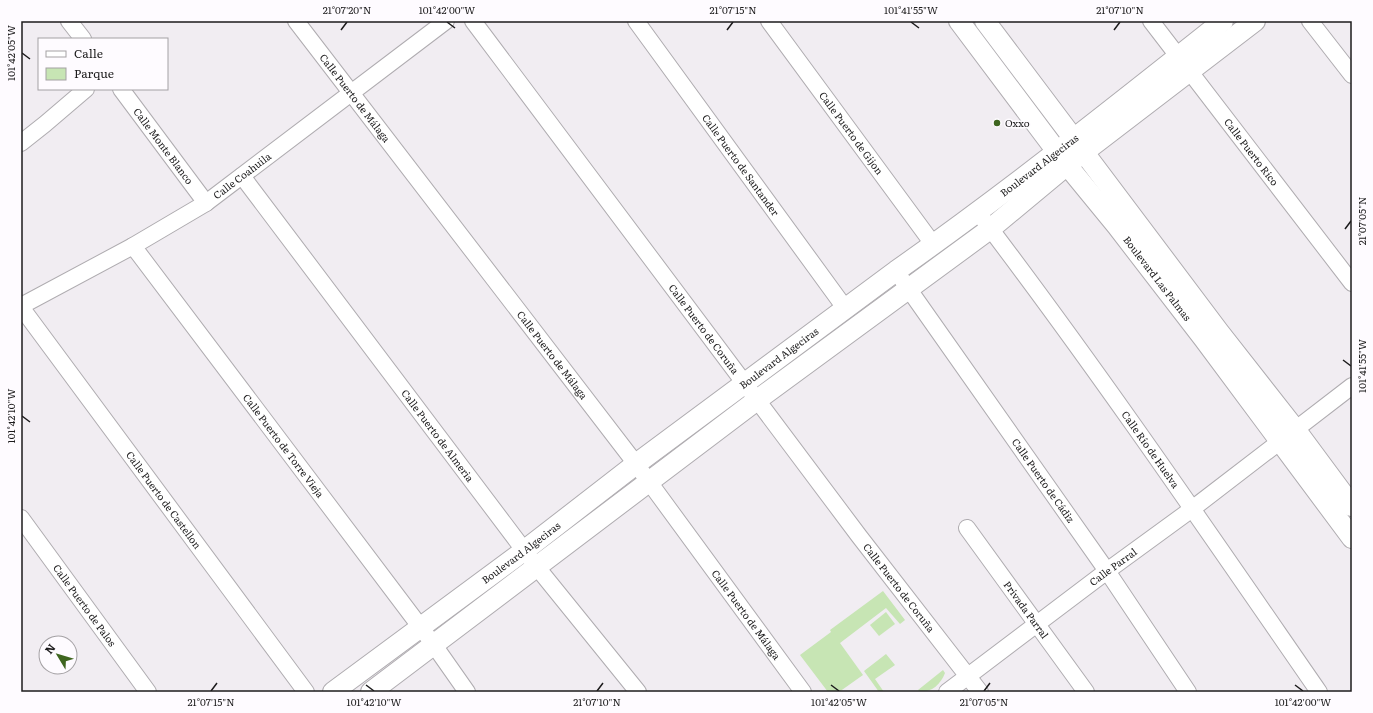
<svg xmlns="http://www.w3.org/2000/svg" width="1373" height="713" font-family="Literata,serif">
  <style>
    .green { fill: #c7e5b4 }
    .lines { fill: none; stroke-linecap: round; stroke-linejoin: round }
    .minor-casing { stroke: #afacb0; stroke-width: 18 }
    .tertiary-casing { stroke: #afacb0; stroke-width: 22 }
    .minor { stroke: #fff; stroke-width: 16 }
    .tertiary { stroke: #fff; stroke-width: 20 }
    .ticks { fill: none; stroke: #1c1b1c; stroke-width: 1.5 }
    .poi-dot { fill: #3e651f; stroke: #fefbff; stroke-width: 1.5 }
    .labels { text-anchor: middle; stroke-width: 3; stroke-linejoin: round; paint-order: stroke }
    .street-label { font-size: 10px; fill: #1c1b1c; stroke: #fefbff }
    .poi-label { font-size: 10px; fill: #1c1b1c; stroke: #fefbff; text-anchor: start }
    .neatline { fill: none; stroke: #1c1b1c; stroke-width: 1.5 }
    .ticks-label { font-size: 10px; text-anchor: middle; fill: #1c1b1c }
  </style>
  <rect width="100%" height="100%" fill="#f1edf2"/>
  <!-- green -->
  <g class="green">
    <path d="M883,591L905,620L900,624L886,608L840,643L863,675L839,692H828L800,655L831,632L830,630Z"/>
    <path d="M886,612L895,624L879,636L870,625Z"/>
    <path d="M886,654L895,665L875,679L884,692H879L864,671Z"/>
    <path d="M943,670L945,673C941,684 932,692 920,692L918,690Z"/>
  </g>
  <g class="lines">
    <!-- minor casing -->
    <g class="minor-casing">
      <g id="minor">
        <path d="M69,21L83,39"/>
        <path id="s1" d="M296,21L636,464L803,692"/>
        <path id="s2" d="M473,21L859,536L980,692"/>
        <path id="s3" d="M636,21L845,308"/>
        <path id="s4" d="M769,21L933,244"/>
        <path id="s5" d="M1151,21L1352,283"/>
        <path d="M1310,21L1352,75"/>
        <path id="s6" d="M121,89L206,203"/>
        <path d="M21,143L45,124L86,89"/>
        <path id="s7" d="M242,176L536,566L638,692"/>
        <path id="s8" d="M983,219C1100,373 1209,533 1319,692"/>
        <path id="s9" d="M133,246L434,645L467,692"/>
        <path id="s10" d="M896,271L1107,571L1188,692"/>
        <path id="s11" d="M21,306L133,246L206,203L446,21"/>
        <path id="s12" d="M21,307L306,692"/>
        <path id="s13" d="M21,518L148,692"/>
        <path id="s14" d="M967,528L1086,692"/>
        <path id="s15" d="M947,692L1107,571L1192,509L1352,386"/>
      </g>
    </g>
    <!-- tertiary casing -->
    <g class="tertiary-casing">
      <g id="tertiary">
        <path id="s16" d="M959,21L1067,165L1117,226L1204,339L1352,538"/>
        <path d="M985,21L1219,332L1295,429L1352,506"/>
        <path id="s17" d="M333,692L525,550L636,464L896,271C1008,192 1116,106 1223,21"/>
        <path d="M371,692L757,400L990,229L1067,165L1255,21"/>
      </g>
    </g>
    <!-- minor -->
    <use href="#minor" class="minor"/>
    <!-- tertiary -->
    <use href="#tertiary" class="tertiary"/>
  </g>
  <!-- ticks -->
  <path class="ticks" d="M447,22L455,28M911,22L919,28M341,30L347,22M727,30L733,22M1114,30L1120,22M22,53L30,59M1345,229L1351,221M1343,360L1351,366M22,416L30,422M366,685L374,691M831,685L839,691M1295,685L1303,691M211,691L217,683M597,691L603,683M984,691L990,683"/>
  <!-- markers -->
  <circle class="poi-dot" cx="997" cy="123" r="4"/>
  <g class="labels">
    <!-- street labels -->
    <g class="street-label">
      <text dy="4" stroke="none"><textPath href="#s1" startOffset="97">Calle Puerto de Málaga</textPath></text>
      <text dy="4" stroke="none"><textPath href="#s4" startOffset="139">Calle Puerto de Gijon</textPath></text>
      <text dy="4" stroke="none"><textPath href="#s6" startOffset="71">Calle Monte Blanco</textPath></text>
      <text dy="4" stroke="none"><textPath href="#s5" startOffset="165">Calle Puerto Rico</textPath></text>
      <text dy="4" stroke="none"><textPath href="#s3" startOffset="178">Calle Puerto de Santander</textPath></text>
      <text dy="4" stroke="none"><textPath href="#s17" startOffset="881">Boulevard Algeciras</textPath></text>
      <text dy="4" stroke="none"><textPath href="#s11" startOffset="257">Calle Coahuila</textPath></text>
      <text dy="4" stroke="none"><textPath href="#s16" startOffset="325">Boulevard Las Palmas</textPath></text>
      <text dy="4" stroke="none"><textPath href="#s2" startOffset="385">Calle Puerto de Coruña</textPath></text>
      <text dy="4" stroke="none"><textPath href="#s1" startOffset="421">Calle Puerto de Málaga</textPath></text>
      <text dy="4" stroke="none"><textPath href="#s17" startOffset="557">Boulevard Algeciras</textPath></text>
      <text dy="4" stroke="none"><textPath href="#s7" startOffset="325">Calle Puerto de Almeria</textPath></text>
      <text dy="4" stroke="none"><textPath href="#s9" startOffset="250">Calle Puerto de Torre Vieja</textPath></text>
      <text dy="4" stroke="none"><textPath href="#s8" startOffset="285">Calle Río de Huelva</textPath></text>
      <text dy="4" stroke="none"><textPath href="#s10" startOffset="256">Calle Puerto de Cádiz</textPath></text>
      <text dy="4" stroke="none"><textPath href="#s12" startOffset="240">Calle Puerto de Castellon</textPath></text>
      <text dy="4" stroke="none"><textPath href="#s17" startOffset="234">Boulevard Algeciras</textPath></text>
      <text dy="4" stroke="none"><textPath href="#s15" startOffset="208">Calle Parral</textPath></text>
      <text dy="4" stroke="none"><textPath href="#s2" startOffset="709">Calle Puerto de Coruña</textPath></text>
      <text dy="4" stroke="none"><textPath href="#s13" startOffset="108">Calle Puerto de Palos</textPath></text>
      <text dy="4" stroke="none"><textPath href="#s14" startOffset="101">Privada Parral</textPath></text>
      <text dy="4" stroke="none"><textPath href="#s1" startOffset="745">Calle Puerto de Málaga</textPath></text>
    </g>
    <!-- poi labels -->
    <g class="poi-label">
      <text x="1005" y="127">Oxxo</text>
    </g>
  </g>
  <!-- border -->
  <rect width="1373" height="713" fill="none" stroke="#fefbff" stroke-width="44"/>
  <!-- legend -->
  <rect x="38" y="38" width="130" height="52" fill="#fefbff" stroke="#a4a1a4"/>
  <rect x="46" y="51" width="20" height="6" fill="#ffffff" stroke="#a4a1a4"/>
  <text x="74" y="58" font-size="12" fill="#1c1b1c">Calle</text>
  <rect x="46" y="68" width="20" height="12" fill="#c7e5b4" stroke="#a4a1a4"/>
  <text x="74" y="78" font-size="12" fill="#1c1b1c">Parque</text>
  <!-- north arrow -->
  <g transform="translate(58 655) rotate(308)"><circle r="19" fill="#fefbff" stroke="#a4a1a4"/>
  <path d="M0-3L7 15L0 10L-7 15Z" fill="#3e651f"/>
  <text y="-6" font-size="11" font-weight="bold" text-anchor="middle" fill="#1c1b1c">N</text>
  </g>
  <rect x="22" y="22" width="1329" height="669" class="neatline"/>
  <g class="ticks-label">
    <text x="347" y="14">21°07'20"N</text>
    <text x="447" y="14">101°42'00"W</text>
    <text x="733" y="14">21°07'15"N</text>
    <text x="911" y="14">101°41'55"W</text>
    <text x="1120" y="14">21°07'10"N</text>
    <text transform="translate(11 53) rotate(-90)" y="4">101°42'05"W</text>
    <text transform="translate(1362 221) rotate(-90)" y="4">21°07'05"N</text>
    <text transform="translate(1362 366) rotate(-90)" y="4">101°41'55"W</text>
    <text transform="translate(11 416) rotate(-90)" y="4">101°42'10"W</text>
    <text x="211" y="706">21°07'15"N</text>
    <text x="374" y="706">101°42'10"W</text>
    <text x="597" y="706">21°07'10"N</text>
    <text x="839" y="706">101°42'05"W</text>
    <text x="984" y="706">21°07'05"N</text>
    <text x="1303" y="706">101°42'00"W</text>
  </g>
</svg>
